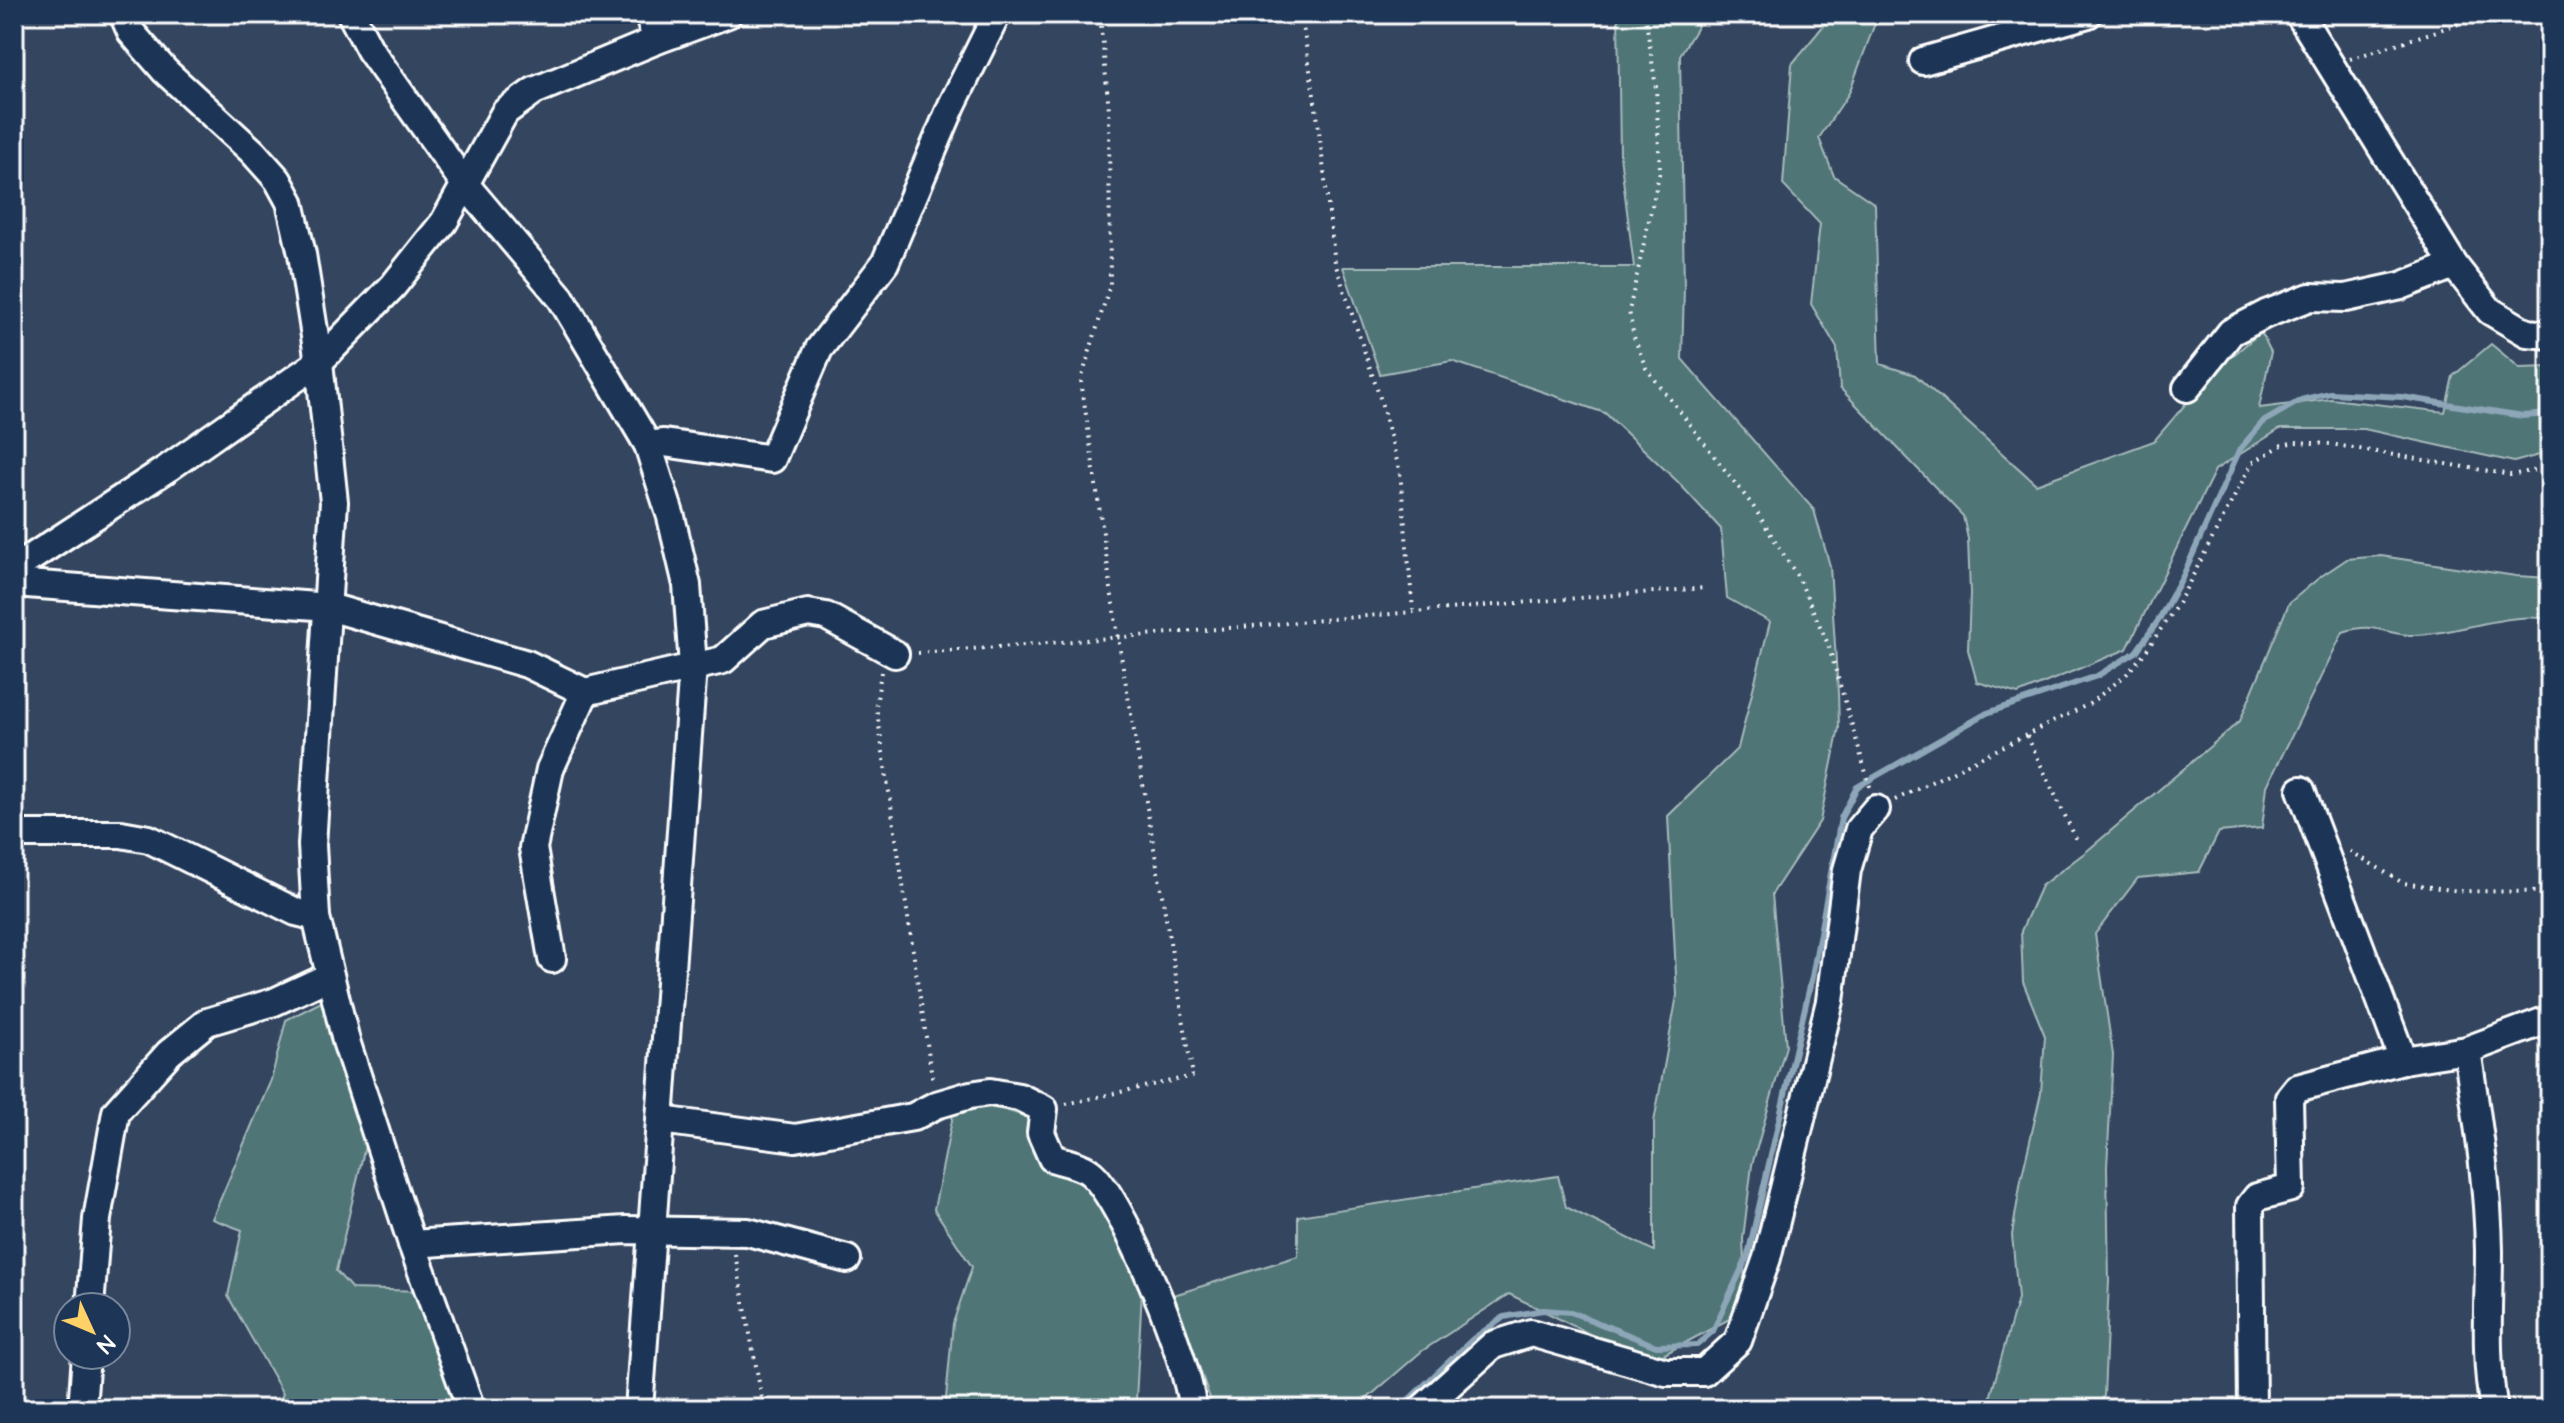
<svg xmlns="http://www.w3.org/2000/svg" width="2564" height="1423" font-family="'Architects Daughter',sans-serif">
  <style>
    .green { fill: #4f7577; stroke: #a7babb; stroke-width: 2 }
    .lines { fill: none; stroke-linecap: round; stroke-linejoin: round }
    .stream { stroke: #8da6b8; stroke-width: 6 }
    .minor-casing { stroke: #fff; stroke-width: 32 }
    .path { stroke: #fff; stroke-width: 4; stroke-dasharray: 2 6; stroke-linecap: butt }
    .minor { stroke: #1d3557; stroke-width: 26 }
  </style>
  <rect width="100%" height="100%" fill="#34455f"/>
  <filter id="ink" filterUnits="userSpaceOnUse"><feTurbulence type="fractalNoise" baseFrequency=".0125" numOctaves="2"/><feDisplacementMap in="SourceGraphic" scale="16" xChannelSelector="R" yChannelSelector="G"/><feConvolveMatrix kernelMatrix="1 2 1 2 8 2 1 2 1" color-interpolation-filters="sRGB"/></filter>
  <g filter="url(#ink)">
    <!-- green -->
    <g class="green">
      <path d="M1618,14H1705L1680,55L1684,289L1682,359L1814,510L1830,566L1838,693L1839,728L1820,821L1772,894L1786,1046L1752,1165L1743,1239L1745,1286L1733,1317L1648,1363L1509,1294L1422,1351L1355,1409H1208L1210,1398L1174,1295L1298,1256V1216L1558,1176L1566,1207L1654,1251V1122L1677,995L1668,816L1738,748L1770,622L1727,598L1721,529L1677,481L1605,413L1452,361L1380,374L1343,267H1634L1620,155Z"/>
      <path d="M1833,14H1885L1874,26L1849,93L1819,138L1834,176L1875,204L1880,364L1915,375L2036,484L2154,441L2213,372L2261,332L2271,352L2259,408L2331,399L2445,412L2453,376L2491,344L2520,368L2550,367V452L2514,462L2364,429H2280L2215,470L2127,649L2018,694L1977,682L1968,650L1970,593L1968,539L1963,516L1840,388L1837,348L1811,304L1820,224L1783,185L1792,64Z"/>
      <path d="M2381,556L2516,576L2550,578V620C2515,609 2448,637 2409,635C2379,633 2376,622 2343,632L2267,786L2262,828L2219,832L2199,872L2138,878L2095,934L2113,1055L2107,1167L2109,1281L2104,1396L2096,1409H1987L2018,1298L2012,1235L2021,1180L2041,1093L2045,1036L2023,982L2021,931L2041,886L2087,851L2240,721L2289,603L2320,577L2347,559Z"/>
      <path d="M327,999L366,1142L336,1271L352,1289L423,1291L466,1409H274L283,1394L228,1296L242,1230L212,1219L271,1080L286,1020Z"/>
      <path d="M990,1105L1030,1118L1100,1205L1142,1291L1136,1400L1129,1409H945L953,1323L972,1267L934,1209L953,1115Z"/>
    </g>
    <g class="lines">
      <!-- stream -->
      <path class="stream" d="M1399,1409L1473,1339L1504,1317L1543,1310L1571,1312L1656,1346L1697,1345L1713,1331L1748,1255L1812,977L1841,818L1857,787L1987,713L2097,676L2136,652L2158,621L2183,576L2240,449L2263,422L2301,400L2330,393L2402,397L2523,416L2550,414"/>
      <!-- minor casing -->
      <g class="minor-casing">
        <g id="minor">
          <path d="M123,14L131,32L165,71L253,152L278,180L290,202L302,254L319,362L334,502L312,845L316,917L346,1041L412,1244L471,1409"/>
          <path d="M351,14L370,50L464,183L561,298L648,445L671,517L687,585L693,666L639,1409"/>
          <path d="M648,14L657,40"/>
          <path d="M2299,14L2454,265L2490,311L2527,333L2550,335"/>
          <path d="M1923,61L2088,14"/>
          <path d="M2187,388L2231,332L2266,314L2310,297L2346,298L2401,286L2454,265"/>
          <path d="M648,445L664,443L772,459L819,349L885,263L952,105L997,14"/>
          <path d="M14,569L168,468L319,362L393,286L444,222L505,112L534,91L657,40L728,14"/>
          <path d="M14,583L329,607L527,664L585,692L723,660L763,624L808,613L826,616L895,654"/>
          <path d="M2301,790L2403,1060"/>
          <path d="M14,834H121L149,839L296,912L316,917"/>
          <path d="M552,959L533,848L550,769L585,692"/>
          <path d="M2467,1050C2477,1117 2488,1183 2489,1251C2489,1304 2484,1356 2494,1409"/>
          <path d="M661,1120L795,1138L913,1117L936,1105L970,1095L990,1092L1019,1097L1044,1109L1041,1133L1052,1158C1063,1162 1083,1165 1092,1174C1124,1203 1191,1365 1192,1409"/>
          <path d="M412,1244L626,1230L748,1232L847,1259"/>
          <path d="M90,1307L97,1219L116,1112L169,1053L207,1022L274,1002L330,976"/>
          <path d="M82,1409L86,1355"/>
          <path d="M1422,1409L1493,1345L1531,1333L1666,1372H1704L1738,1341L1767,1258L1830,1001L1847,870L1859,829L1876,809"/>
          <path d="M2252,1409L2250,1206L2257,1197L2291,1188L2289,1098L2297,1088L2403,1060L2467,1050L2550,1019"/>
        </g>
      </g>
      <!-- path -->
      <g class="path">
        <path d="M1301,14L1317,114L1335,263L1380,398L1400,472L1413,610"/>
        <path d="M1645,14L1656,88L1660,170L1629,311L1634,337L1646,368L1753,506L1799,579L1828,644L1871,790"/>
        <path d="M2350,59L2489,14"/>
        <path d="M918,653C1180,634 1442,608 1705,588"/>
        <path d="M881,672L876,706L933,1083"/>
        <path d="M2027,736L2078,843"/>
        <path d="M1895,800L2089,704L2126,675L2146,651L2179,602L2252,463L2282,445L2295,442L2330,444L2511,475L2550,467"/>
        <path d="M2350,851L2403,883L2459,891L2550,892"/>
        <path d="M1066,1104L1193,1076L1118,638L1081,380L1110,285L1109,110L1100,14"/>
        <path d="M735,1254L764,1409"/>
      </g>
      <!-- minor -->
      <use href="#minor" class="minor"/>
    </g>
  </g>
  <!-- margin -->
  <rect width="2564" height="1423" fill="none" stroke="#1d3557" stroke-width="48"/>
  <rect x="24" y="24" width="2516" height="1375" fill="none" stroke="#fff" stroke-width="3" filter="url(#ink)"/>
  <!-- north arrow -->
  <g transform="translate(92 1331) rotate(134)"><circle r="38" fill="#1d3557" stroke="#77869a" stroke-width="2"/>
  <path d="M0-6L14 30L0 20L-14 30Z" fill="#ffd166"/>
  <text y="-12" font-size="22" font-weight="bold" text-anchor="middle" fill="#ffffff">N</text>
  </g>
</svg>
